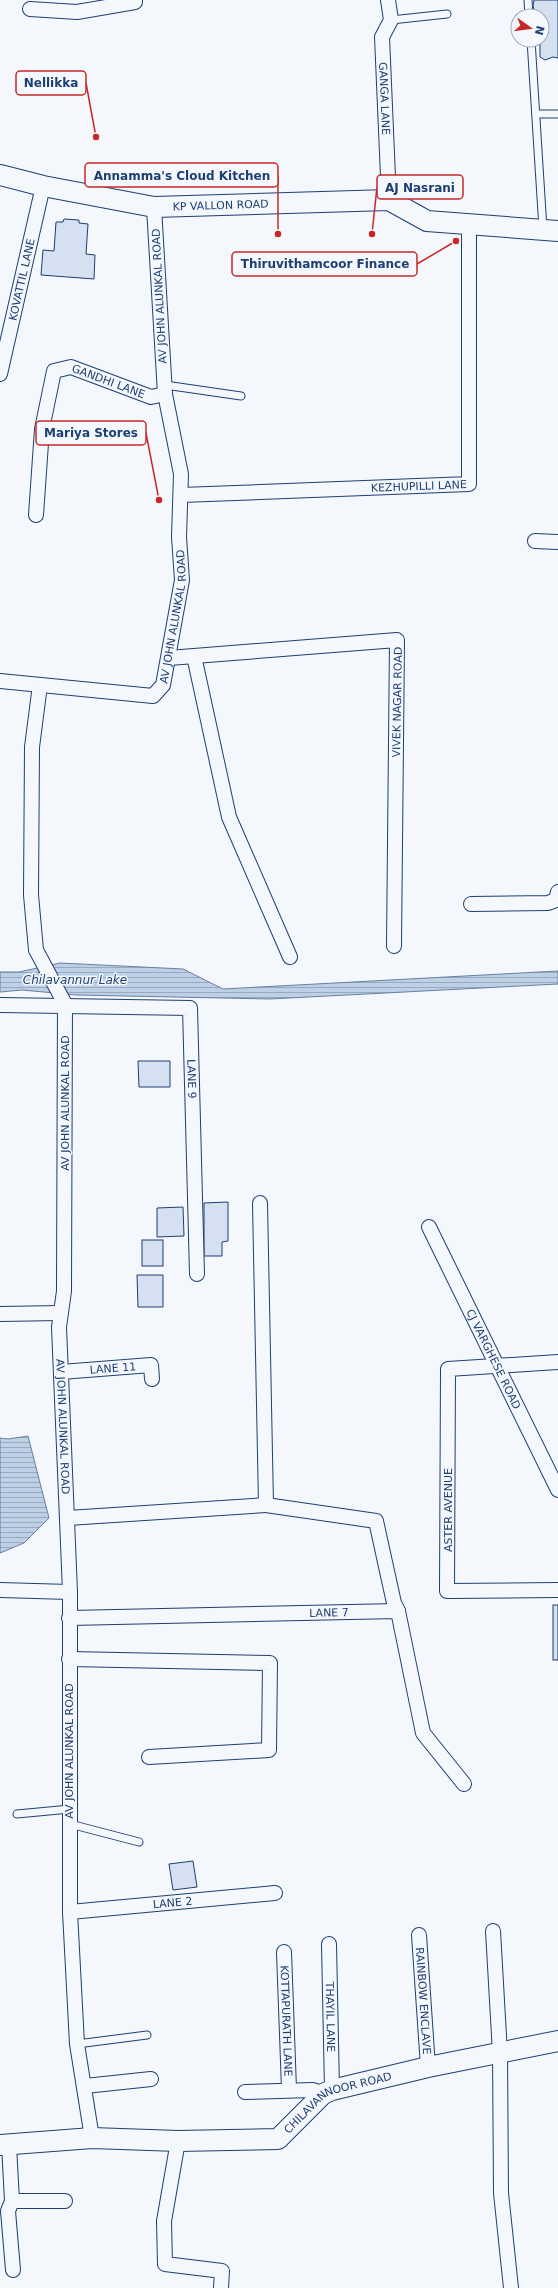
<svg xmlns="http://www.w3.org/2000/svg" width="558" height="2288" font-family="'DejaVu Sans',sans-serif">
  <style>
    .water { fill: url(#water-rules); stroke: #687fa3 }
    .building { fill: #d5e0f0; stroke: #1d3f73 }
    .lines { fill: none; stroke-linecap: round; stroke-linejoin: round }
    .lane-casing { stroke: #1d3f73; stroke-width: 9 }
    .street-casing { stroke: #1d3f73; stroke-width: 16 }
    .secondary-casing { stroke: #1d3f73; stroke-width: 22 }
    .lane { stroke: #f4f7fb; stroke-width: 7 }
    .street { stroke: #f4f7fb; stroke-width: 14 }
    .secondary { stroke: #f4f7fb; stroke-width: 20 }
    .labels { text-anchor: middle; stroke-width: 3; stroke-linejoin: round; paint-order: stroke }
    .street-label { font-size: 11px; fill: #1d3f73; stroke: #f4f7fb }
    .water-label { font-size: 12px; font-style: italic; fill: #1d3f73; stroke: #f4f7fb }
    .leader { fill: none; stroke: #c62828; stroke-width: 1.5 }
    .callout-dot { fill: #c62828; stroke: #f4f7fb; stroke-width: 1.5 }
    .callout { fill: #f4f7fb; stroke: #c62828; stroke-width: 1.5 }
    .callout-label { font-size: 12px; text-anchor: middle; font-weight: bold; fill: #1d3f73 }
  </style>
  <defs>
    <pattern id="water-rules" width="6" height="5" patternUnits="userSpaceOnUse"><rect width="6" height="5" fill="#bed0e5"/><path d="M0 2.5h6" fill="none" stroke="#9aaabe"/></pattern>
  </defs>
  <rect width="100%" height="100%" fill="#f4f7fb"/>
  <!-- water -->
  <g class="water">
    <path d="M60,963L183,969L223,989L558,971V984L270,999L76,995L22,990L0,992V972H19Z"/>
    <path d="M28,1436L49,1518L24,1543L0,1553V1438L8,1439Z"/>
  </g>
  <!-- building -->
  <g class="building">
    <path d="M534,0H558V58L553,57L545,60L540,57V40H542V35L549,33L542,25V16H536L533,6Z"/>
    <path d="M64,219L79,220V223L88,224L86,254L95,255L94,279L41,275L43,250L54,251L56,222H63Z"/>
    <path d="M138,1061H170V1087H139Z"/>
    <path d="M228,1202V1241L222,1242V1256H204V1203Z"/>
    <path d="M183,1207L184,1236L157,1237V1208Z"/>
    <rect x="142" y="1240" width="21" height="26"/>
    <path d="M137,1275H163V1307H138Z"/>
    <rect x="553" y="1605" width="5" height="55"/>
    <path d="M193,1861L197,1887L173,1890L169,1864Z"/>
  </g>
  <g class="lines">
    <!-- lane casing -->
    <g class="lane-casing">
      <g id="lane">
        <path d="M528,0L529,16"/>
        <path d="M391,20L447,14"/>
        <path d="M531,40L543,229"/>
        <path d="M536,114H558"/>
        <path d="M165,385L241,396"/>
        <path d="M17,1814L70,1809"/>
        <path d="M70,1824L139,1842"/>
        <path d="M77,2044L147,2035"/>
      </g>
    </g>
    <!-- street casing -->
    <g class="street-casing">
      <g id="street">
        <path id="s1" d="M388,0L391,20L382,37L389,200"/>
        <path d="M30,9L77,12L135,2V0"/>
        <path id="s2" d="M0,374L43,186"/>
        <path id="s3" d="M181,495L469,484V225"/>
        <path id="s4" d="M36,515L42,429L54,371L71,367L151,397L165,394"/>
        <path d="M535,541L558,542"/>
        <path d="M194,656L229,817L290,957"/>
        <path d="M169,658L397,640L394,946"/>
        <path id="s5" d="M0,681L153,696L163,685L182,580L179,537L181,474L165,394L154,207"/>
        <path id="s6" d="M40,685L32,747L31,895L36,950L65,1004L64,1291L59,1327L70,1592V1912L77,2044L92,2138"/>
        <path d="M471,904L548,903L556,900L558,892"/>
        <path id="s7" d="M0,1005L190,1008L197,1274"/>
        <path id="s8" d="M429,1227L558,1490"/>
        <path d="M0,1314L60,1313"/>
        <path d="M558,1362L448,1369L447,1591L558,1590"/>
        <path id="s9" d="M61,1372L151,1365L152,1379"/>
        <path d="M266,1505L376,1521L394,1603L398,1611"/>
        <path d="M68,1518L266,1505L260,1203"/>
        <path d="M0,1590L70,1592"/>
        <path id="s10" d="M69,1618L398,1611L423,1733L464,1784"/>
        <path d="M69,1659L270,1663L269,1750L149,1757"/>
        <path id="s11" d="M70,1912L275,1893"/>
        <path d="M493,1931L500,2053L501,2193L511,2288"/>
        <path id="s12" d="M419,1935L428,2067"/>
        <path id="s13" d="M329,1944L332,2090"/>
        <path id="s14" d="M284,1952L289,2089"/>
        <path d="M85,2086L151,2079"/>
        <path d="M245,2092L313,2090L323,2094"/>
        <path d="M178,2141L164,2221L165,2264L222,2271L221,2288"/>
        <path d="M9,2145L12,2201H65"/>
        <path d="M12,2201L8,2211L13,2270"/>
      </g>
    </g>
    <!-- secondary casing -->
    <g class="secondary-casing">
      <g id="secondary">
        <path id="s15" d="M0,175L43,186L154,207L389,200L427,221L558,231"/>
        <path id="s16" d="M0,2145L92,2138L178,2141L278,2139L323,2094L332,2090L428,2067L558,2041"/>
      </g>
    </g>
    <!-- lane -->
    <use href="#lane" class="lane"/>
    <!-- street -->
    <use href="#street" class="street"/>
    <!-- secondary -->
    <use href="#secondary" class="secondary"/>
  </g>
  <g class="labels">
    <!-- street labels -->
    <g class="street-label">
      <text dy="4" stroke="none"><textPath href="#s1" startOffset="101">GANGA LANE</textPath></text>
      <text dy="4" stroke="none"><textPath href="#s15" startOffset="224">KP VALLON ROAD</textPath></text>
      <text dy="4" stroke="none"><textPath href="#s2" startOffset="97">KOVATTIL LANE</textPath></text>
      <text transform="translate(159 296) rotate(-93)" y="4">AV JOHN ALUNKAL ROAD</text>
      <text dy="4" stroke="none"><textPath href="#s4" startOffset="203">GANDHI LANE</textPath></text>
      <text dy="4" stroke="none"><textPath href="#s3" startOffset="238">KEZHUPILLI LANE</textPath></text>
      <text dy="4" stroke="none"><textPath href="#s5" startOffset="238">AV JOHN ALUNKAL ROAD</textPath></text>
      <text transform="translate(397 702) rotate(-89)" y="4">VIVEK NAGAR ROAD</text>
      <text dy="4" stroke="none"><textPath href="#s7" startOffset="261">LANE 9</textPath></text>
      <text transform="translate(65 1103) rotate(-90)" y="4">AV JOHN ALUNKAL ROAD</text>
      <text dy="4" stroke="none"><textPath href="#s8" startOffset="147">CJ VARGHESE ROAD</textPath></text>
      <text dy="4" stroke="none"><textPath href="#s9" startOffset="52">LANE 11</textPath></text>
      <text dy="4" stroke="none"><textPath href="#s6" startOffset="750">AV JOHN ALUNKAL ROAD</textPath></text>
      <text transform="translate(448 1510) rotate(-90)" y="4">ASTER AVENUE</text>
      <text dy="4" stroke="none"><textPath href="#s10" startOffset="260">LANE 7</textPath></text>
      <text transform="translate(69 1751) rotate(-90)" y="4">AV JOHN ALUNKAL ROAD</text>
      <text dy="4" stroke="none"><textPath href="#s11" startOffset="103">LANE 2</textPath></text>
      <text dy="4" stroke="none"><textPath href="#s12" startOffset="66">RAINBOW ENCLAVE</textPath></text>
      <text dy="4" stroke="none"><textPath href="#s13" startOffset="73">THAYIL LANE</textPath></text>
      <text dy="4" stroke="none"><textPath href="#s14" startOffset="69">KOTTAPURATH LANE</textPath></text>
      <text dy="4" stroke="none"><textPath href="#s16" startOffset="351">CHILAVANNOOR ROAD</textPath></text>
    </g>
    <!-- water labels -->
    <g class="water-label">
      <text x="75" y="984">Chilavannur Lake</text>
    </g>
  </g>
  <!-- callouts -->
  <path class="leader" d="M96 137L86 83M278 234L278 175M372 234L377 187M456 241L417 264M159 500L146 433"/>
  <g class="callout-dot">
    <circle cx="96" cy="137" r="4"/>
    <circle cx="278" cy="234" r="4"/>
    <circle cx="372" cy="234" r="4"/>
    <circle cx="456" cy="241" r="4"/>
    <circle cx="159" cy="500" r="4"/>
  </g>
  <g class="callout">
    <rect x="16" y="71" width="70" height="24" rx="4"/>
    <rect x="85" y="163" width="193" height="24" rx="4"/>
    <rect x="377" y="175" width="86" height="24" rx="4"/>
    <rect x="232" y="252" width="185" height="24" rx="4"/>
    <rect x="36" y="421" width="110" height="24" rx="4"/>
  </g>
  <g class="callout-label">
    <text x="51" y="87">Nellikka</text>
    <text x="182" y="180">Annamma's Cloud Kitchen</text>
    <text x="420" y="192">AJ Nasrani</text>
    <text x="325" y="268">Thiruvithamcoor Finance</text>
    <text x="91" y="437">Mariya Stores</text>
  </g>
  <!-- north arrow -->
  <g transform="translate(530 28) rotate(104)"><circle r="19" fill="#f4f7fb" stroke="#9eadc5"/>
  <path d="M0-3L7 15L0 10L-7 15Z" fill="#c62828"/>
  <text y="-6" font-size="11" font-weight="bold" text-anchor="middle" fill="#1d3f73">N</text>
  </g>
</svg>
